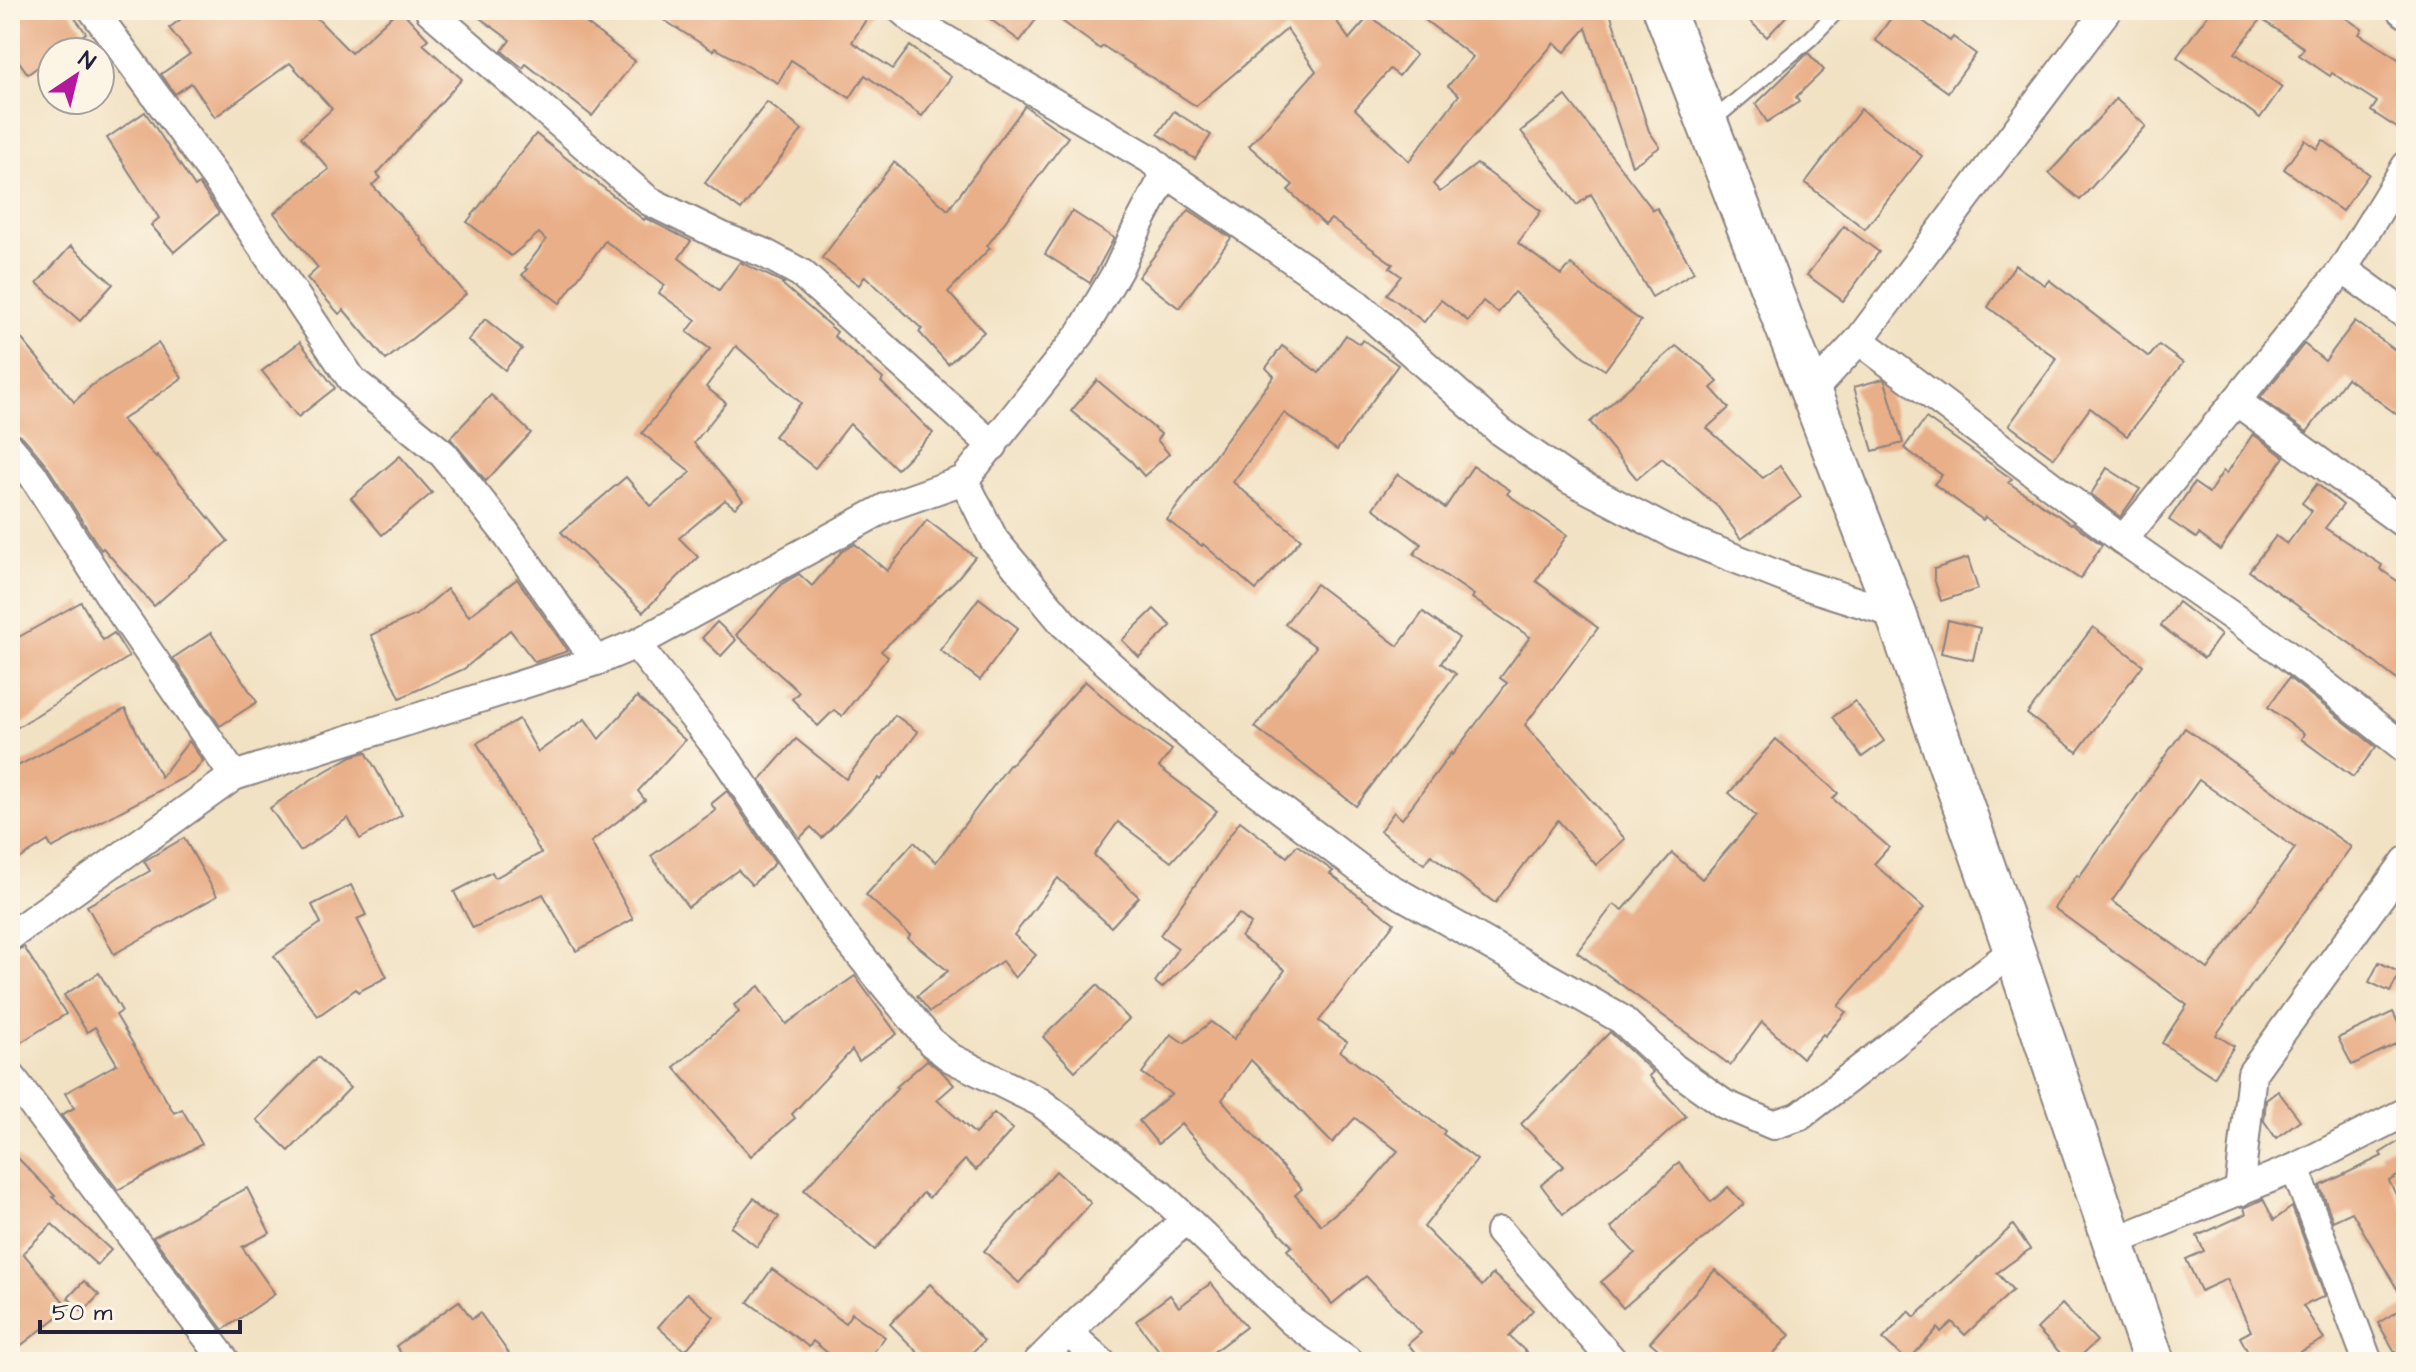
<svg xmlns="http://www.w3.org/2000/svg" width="2416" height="1372" font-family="'Architects Daughter',sans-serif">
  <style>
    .building { fill: #e9af88; fill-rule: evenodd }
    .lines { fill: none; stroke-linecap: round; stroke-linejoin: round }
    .lane-casing { stroke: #8a8280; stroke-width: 18 }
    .street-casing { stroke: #8a8280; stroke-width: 32 }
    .secondary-casing { stroke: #8a8280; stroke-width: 44 }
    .lane { stroke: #fff; stroke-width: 14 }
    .street { stroke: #fff; stroke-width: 28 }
    .secondary { stroke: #fff; stroke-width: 40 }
  </style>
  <rect width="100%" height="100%" fill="#fcf5e5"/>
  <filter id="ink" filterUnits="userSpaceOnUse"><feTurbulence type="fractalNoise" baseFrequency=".0125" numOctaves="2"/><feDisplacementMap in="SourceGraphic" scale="16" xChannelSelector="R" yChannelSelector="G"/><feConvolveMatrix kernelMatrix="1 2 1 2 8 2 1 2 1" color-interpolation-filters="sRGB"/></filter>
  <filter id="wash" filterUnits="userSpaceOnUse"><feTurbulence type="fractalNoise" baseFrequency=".006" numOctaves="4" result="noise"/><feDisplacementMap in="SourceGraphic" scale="32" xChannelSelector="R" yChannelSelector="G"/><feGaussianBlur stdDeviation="1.8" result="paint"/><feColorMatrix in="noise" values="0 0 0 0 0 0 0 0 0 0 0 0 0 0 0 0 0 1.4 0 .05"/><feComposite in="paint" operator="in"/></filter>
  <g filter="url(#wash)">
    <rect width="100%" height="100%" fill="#f2e2c4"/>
    <g id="blocks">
      <!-- building -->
      <g class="building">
        <path d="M10,10H69L86,33L59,52H52V57L28,74L10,49Z"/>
        <path d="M193,10H309L351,53L398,10H401L428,39L423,44L462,79L377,174L381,178L372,185L422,239L421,240L466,294L386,360L344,310L339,314L307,278L318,268L274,213L329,169L301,137L332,109L290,63L215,117L191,83L175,94L161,74L190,54L169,28Z"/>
        <path d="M469,10H569L635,61L592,116L526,64L523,68L509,57L502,51L510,40Z"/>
        <path d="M648,10H872L852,42L893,69L910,46L951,77L922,116L865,75L850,98L791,60L778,83L715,48L713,51Z"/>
        <path d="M978,10H1043L1020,41Z"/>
        <path d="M1047,10H1329L1349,39L1370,15L1416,55L1399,76L1390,69L1355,109L1409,161L1459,95L1448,86L1473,57L1412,10H1609L1649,131L1660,147L1632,166L1586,28L1565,52L1554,43L1433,184L1440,192L1477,164L1541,211L1518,243L1561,275L1571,264L1600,291L1641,321L1605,370L1583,356L1514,292L1498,313L1483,301L1468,321L1441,300L1424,322L1387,294L1401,276L1390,268L1393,264L1331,219L1325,225L1288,190L1293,185L1249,146L1316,71L1287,29L1196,106L1103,46L1100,49Z"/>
        <path d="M1738,10H1792L1767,37Z"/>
        <path d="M1897,10H1908L1950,41L1953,37L1976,54L1948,92L1875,40Z"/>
        <path d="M2211,10H2334L2362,29L2359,34L2406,64V114L2397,128L2371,111L2377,102L2332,73L2330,76L2299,55L2304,48L2261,19L2235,53L2282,87L2260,118L2177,57Z"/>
        <path d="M1808,53L1824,70L1796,97L1799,102L1767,122L1756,104Z"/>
        <path d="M1566,96L1653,210L1657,208L1694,272L1652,297L1591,194L1577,205L1521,131Z"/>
        <path d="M2116,99L2146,126L2080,200L2049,173Z"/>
        <path d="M767,102L802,130L741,210L705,183Z"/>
        <path d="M1025,106L1068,137L987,246L990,248L948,292L984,332L948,364L919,332L922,329L865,276L859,285L822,258L894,162L948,210Z"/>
        <path d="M1861,109L1922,156L1865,229L1805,183Z"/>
        <path d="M1174,111L1211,135L1195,159L1158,134Z"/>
        <path d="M145,112L195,187L199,184L219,213L174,252L151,225L159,218L107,138Z"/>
        <path d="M536,134L644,220L645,218L691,241L679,258L719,290L740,262L784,283L782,284L837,332L834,336L883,379L881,382L933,433L897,469L850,424L815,468L774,436L801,403L736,346L706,387L726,403L694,443L743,500L735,508L725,500L679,538L698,557L643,612L561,532L626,477L651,506L691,472L642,433L710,349L687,332L696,320L659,293L665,285L605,241L560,303L522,275L527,269L525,268L546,240L539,233L511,256L467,222Z"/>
        <path d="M2305,140L2317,149L2323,140L2369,174L2342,211L2284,169Z"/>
        <path d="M1189,210L1231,238L1179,308L1138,277Z"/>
        <path d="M1072,211L1114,238L1090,283L1045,254Z"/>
        <path d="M1844,226L1879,252L1843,301L1807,275Z"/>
        <path d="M71,246L113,284L80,321L37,283Z"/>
        <path d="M2015,265L2045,285L2049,280L2149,357L2159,345L2183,363L2127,436L2090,408L2054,458L2009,425L2057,359L1988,307Z"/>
        <path d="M485,319L522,349L505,370L468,340Z"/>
        <path d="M2355,321L2406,358V421L2347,378L2307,432L2260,398L2304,344L2325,361Z"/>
        <path d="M10,325L74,402L91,386L158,343L182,378L122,420L156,457L157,455L228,541L154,606L103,548L101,550L45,463L23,437L10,431Z"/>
        <path d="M1346,335L1359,344L1363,340L1398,365L1337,450L1284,413L1233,482L1301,539L1256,590L1203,544L1202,546L1167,520L1274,376L1266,368L1282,346L1319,373Z"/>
        <path d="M300,342L335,388L298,417L262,371Z"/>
        <path d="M1676,346L1704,367L1718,382L1711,388L1729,408L1707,428L1763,478L1780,466L1801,497L1741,539L1718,507L1662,458L1637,479L1590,422Z"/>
        <path d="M1883,379L1885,381L1903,443L1873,451L1854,387Z"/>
        <path d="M1097,380L1161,434L1157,440L1169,454L1144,476L1131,461L1071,411Z"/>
        <path d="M491,395L531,433L486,481L450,438Z"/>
        <path d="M1926,418L2012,479L2009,483L2071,524L2072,523L2102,545L2080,579L1985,517L1983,520L1934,484L1942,475L1904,448Z"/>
        <path d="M2253,434L2284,457L2220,550L2199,534L2196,538L2169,520L2194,483L2209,493L2223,471L2227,473Z"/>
        <path d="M400,456L432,493L382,535L351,498Z"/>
        <path d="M1473,466L1510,490L1507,494L1567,535L1536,581L1598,628L1525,725L1625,839L1596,865L1558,820L1495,903L1431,855L1424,864L1380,831L1394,812L1402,819L1451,753L1452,755L1507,683L1500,678L1530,637L1472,598L1474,595L1414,554L1421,544L1373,508L1398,474L1445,508Z"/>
        <path d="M2107,468L2140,489L2120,517L2091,494Z"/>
        <path d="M2317,484L2343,505L2325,528L2382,565L2380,569L2406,587V687L2355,647L2249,571L2276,536L2287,544L2312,511L2302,503Z"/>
        <path d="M927,520L975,557L956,580L881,651L888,657L842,716L834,710L818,726L792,699L799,692L736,635L782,584L799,574L812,586L842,551L855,544L887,571Z"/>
        <path d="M1968,558L1978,589L1941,601L1934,578V569Z"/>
        <path d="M517,579L568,651L535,662L510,630L464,669L400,698L371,635L416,615L447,589L469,616Z"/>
        <path d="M1316,584L1398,646L1423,612L1459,638L1441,663L1456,674L1356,806L1255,727L1316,647L1285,624Z"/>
        <path d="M979,598L1018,628L980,680L940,650Z"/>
        <path d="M81,602L103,640L114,633L129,657L10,732V642Z"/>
        <path d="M2178,602L2221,635L2204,658L2161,626Z"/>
        <path d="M1154,609L1171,626L1139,657L1122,640Z"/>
        <path d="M1948,620L1980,628L1973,660L1941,653Z"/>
        <path d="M717,622L736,640L721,656L702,638Z"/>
        <path d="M2093,627L2143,665L2077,752L2027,714Z"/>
        <path d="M211,633L257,702L220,726L173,658Z"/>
        <path d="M2289,678L2376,747L2353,777L2301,739L2304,734L2268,707Z"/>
        <path d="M1085,681L1125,716L1172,750L1159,767L1217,811L1171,862L1118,822L1094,855L1139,897L1111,927L1058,878L1014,935L1036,955L1015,978L1002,961L930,1012L917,996L948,971L908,938L910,935L866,895L914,842L936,862L1010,764L1011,765Z"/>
        <path d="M637,697L685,740L638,791L645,800L591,842L633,919L576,951L543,894L473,928L454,892L492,872L495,878L541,853L477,743L519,719L538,752L585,719L599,739Z"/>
        <path d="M1855,701L1884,741L1862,757L1833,717Z"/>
        <path d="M125,709L161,777L189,741L203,761L194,772L52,848L48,841L10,865V770Z"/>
        <path d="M895,715L918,732L881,780L879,778L822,838L811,827L800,838L760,780L796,739L846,779Z"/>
        <path d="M2185,728L2351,847L2216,1035L2234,1046L2214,1077L2162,1043L2187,1005L2054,908L2077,875L2079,877ZM2199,780L2295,848L2208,969L2112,901Z"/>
        <path d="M1776,739L1838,793L1833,799L1889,847L1874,864L1924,908L1838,1006L1846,1012L1825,1036L1823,1034L1802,1058L1762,1022L1730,1065L1577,952L1614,904L1623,910L1672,853L1702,879L1756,816L1729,793Z"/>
        <path d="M366,752L402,815L360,839L348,818L300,851L270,808L312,779L352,756Z"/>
        <path d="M727,791L775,863L752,885L738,870L688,907L651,856L716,810L711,804Z"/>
        <path d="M1240,821L1287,857L1297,845L1333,871L1330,874L1394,923L1319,1021L1347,1042L1340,1051L1445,1131L1443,1134L1477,1160L1424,1227L1482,1286L1493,1274L1533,1310L1509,1336L1537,1362H1423L1408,1344L1421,1333L1366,1276L1332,1304L1287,1250L1292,1246L1181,1124L1158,1144L1139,1121L1171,1094L1142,1073L1171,1034L1184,1043L1211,1022L1234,1039L1285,970L1241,937L1251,924L1239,914L1162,988L1155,982L1178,948L1160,935ZM1251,1060L1332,1143L1355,1118L1398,1151L1367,1187L1321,1225L1295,1195L1302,1189L1222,1100Z"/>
        <path d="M184,838L217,896L114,954L87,906L150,871L144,861Z"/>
        <path d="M351,885L366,915L357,919L387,977L358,992L356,989L318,1016L274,956L321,923L312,905Z"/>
        <path d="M24,947L66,1014L10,1049V953Z"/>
        <path d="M2379,962L2400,973L2390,992L2369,982Z"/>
        <path d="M99,973L122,1011L116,1015L174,1113L182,1109L202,1144L118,1190L61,1115L74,1108L65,1093L117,1064L95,1027L87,1032L64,995Z"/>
        <path d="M855,976L897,1034L859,1061L852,1050L792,1114L795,1118L751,1156L674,1067L739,1012L734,1005L759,986L786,1024Z"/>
        <path d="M1097,985L1129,1019L1075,1071L1043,1037Z"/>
        <path d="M2393,1012L2406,1039L2352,1065L2338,1038Z"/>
        <path d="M1610,1032L1653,1072L1649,1076L1686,1116L1655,1144L1563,1214L1541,1185L1564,1166L1521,1124Z"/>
        <path d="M318,1057L350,1088L289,1151L257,1120Z"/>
        <path d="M927,1060L942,1072L954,1085L937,1100L975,1134L994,1113L1013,1129L976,1170L965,1160L929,1198L923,1193L875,1250L804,1190L898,1088L896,1087Z"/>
        <path d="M2278,1091L2300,1120L2276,1138L2264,1121L2266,1100Z"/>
        <path d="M2406,1137V1171L2389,1181L2406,1215V1304L2352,1212L2333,1221L2320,1186L2382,1156L2380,1153Z"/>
        <path d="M10,1150L55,1196L53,1197L111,1250L97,1265L52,1224L23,1253L69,1308L10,1354Z"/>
        <path d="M1679,1162L1711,1202L1728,1187L1744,1204L1623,1308L1601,1282L1635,1253L1611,1228Z"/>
        <path d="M1056,1171L1091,1203L1019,1283L984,1251Z"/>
        <path d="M247,1188L270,1233L242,1247L275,1294L223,1330L153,1237Z"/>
        <path d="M754,1198L779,1217L757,1247L731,1227Z"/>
        <path d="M2263,1199L2274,1220L2292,1207L2325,1296L2303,1306L2324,1339L2282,1362H2253L2240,1337L2251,1331L2227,1279L2201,1291L2186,1259L2204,1251L2197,1236L2246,1214L2244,1208Z"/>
        <path d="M2013,1225L2030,1249L1997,1273L2013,1290L1965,1335L1952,1322L1941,1332L1938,1328L1908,1361L1883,1339L1909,1311L1915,1317Z"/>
        <path d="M772,1269L845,1323L852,1313L885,1337L866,1362H839L813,1341L809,1347L748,1302Z"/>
        <path d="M1715,1270L1790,1335L1766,1362H1673L1650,1342Z"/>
        <path d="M84,1281L99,1295L83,1312L68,1298Z"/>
        <path d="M1211,1283L1246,1327L1200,1362H1168L1136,1321L1170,1295L1179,1307Z"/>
        <path d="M930,1284L984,1341L962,1362H927L890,1324Z"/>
        <path d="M687,1293L714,1317L685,1351L658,1327Z"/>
        <path d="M459,1301L472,1319L480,1313L515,1362H407L396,1346Z"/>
        <path d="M2062,1304L2097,1341L2074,1362H2069L2037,1329Z"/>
        <path d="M2406,1306V1362H2401L2378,1323Z"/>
      </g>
    </g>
  </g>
  <g filter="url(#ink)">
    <use href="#blocks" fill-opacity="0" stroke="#8a8280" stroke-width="2"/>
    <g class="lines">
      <!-- lane casing -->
      <g class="lane-casing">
        <path id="lane" d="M1712,121L1811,38L1838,10"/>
      </g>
      <!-- street casing -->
      <g class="street-casing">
        <g id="street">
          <path d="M93,10L218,181L352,380L443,454L505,532L596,661"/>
          <path d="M902,10L917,23L1150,159L1166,173L1357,304L1501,432L1569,479L1676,535L1795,582L1896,614"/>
          <path d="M2401,10L2406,14"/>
          <path d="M430,11L649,201L725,238L764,253L801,273L993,446"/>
          <path d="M2343,269L2406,315"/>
          <path d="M1859,340L2123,540L2283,652L2406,749"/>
          <path d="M1812,391L1859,340L2107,10"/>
          <path d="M2236,401L2406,525"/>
          <path d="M10,448L32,474L112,599L234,776"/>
          <path d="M964,480L994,540L1064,624L1223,766L1372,878L1621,1019L1674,1068L1724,1104L1773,1125L1800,1116L2014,950"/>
          <path d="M2123,540L2343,269L2406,166"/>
          <path d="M636,644L726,759L843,934L932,1043L951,1058L1040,1102L1161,1195L1292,1321L1350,1362"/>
          <path d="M10,936L234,776L596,661L636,644L887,507L964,480L1081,333L1118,270L1140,222L1166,173"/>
          <path d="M10,1075L226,1362"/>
          <path d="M2295,1168L2368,1362"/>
          <path d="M2239,1192L2252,1073L2406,861"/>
          <path d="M1500,1232L1614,1362"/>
          <path d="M2113,1242L2295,1168L2406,1112"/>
          <path d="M1038,1362L1068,1332"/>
          <path d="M1101,1362L1068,1332L1186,1219"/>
        </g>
      </g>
      <!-- secondary casing -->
      <g class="secondary-casing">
        <path id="secondary" d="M1664,10L1896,614L2014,950L2154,1362"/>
      </g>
      <!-- lane -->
      <use href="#lane" class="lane"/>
      <!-- street -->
      <use href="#street" class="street"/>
      <!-- secondary -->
      <use href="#secondary" class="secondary"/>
    </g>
  </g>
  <!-- margin -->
  <rect width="2416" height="1372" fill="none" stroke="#fcf5e5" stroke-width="40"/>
  <!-- north arrow -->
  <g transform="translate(76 76) rotate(35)"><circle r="38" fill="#fcf5e5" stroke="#a5a1a1" stroke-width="2"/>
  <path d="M0-6L14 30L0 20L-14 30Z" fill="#b5179e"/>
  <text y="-12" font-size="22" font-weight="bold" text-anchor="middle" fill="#22223b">N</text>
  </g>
  <!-- scale -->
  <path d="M40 1320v12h200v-12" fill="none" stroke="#22223b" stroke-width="4"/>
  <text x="52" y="1320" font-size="24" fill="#22223b" stroke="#fcf5e5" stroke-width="6" paint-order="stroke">50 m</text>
</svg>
